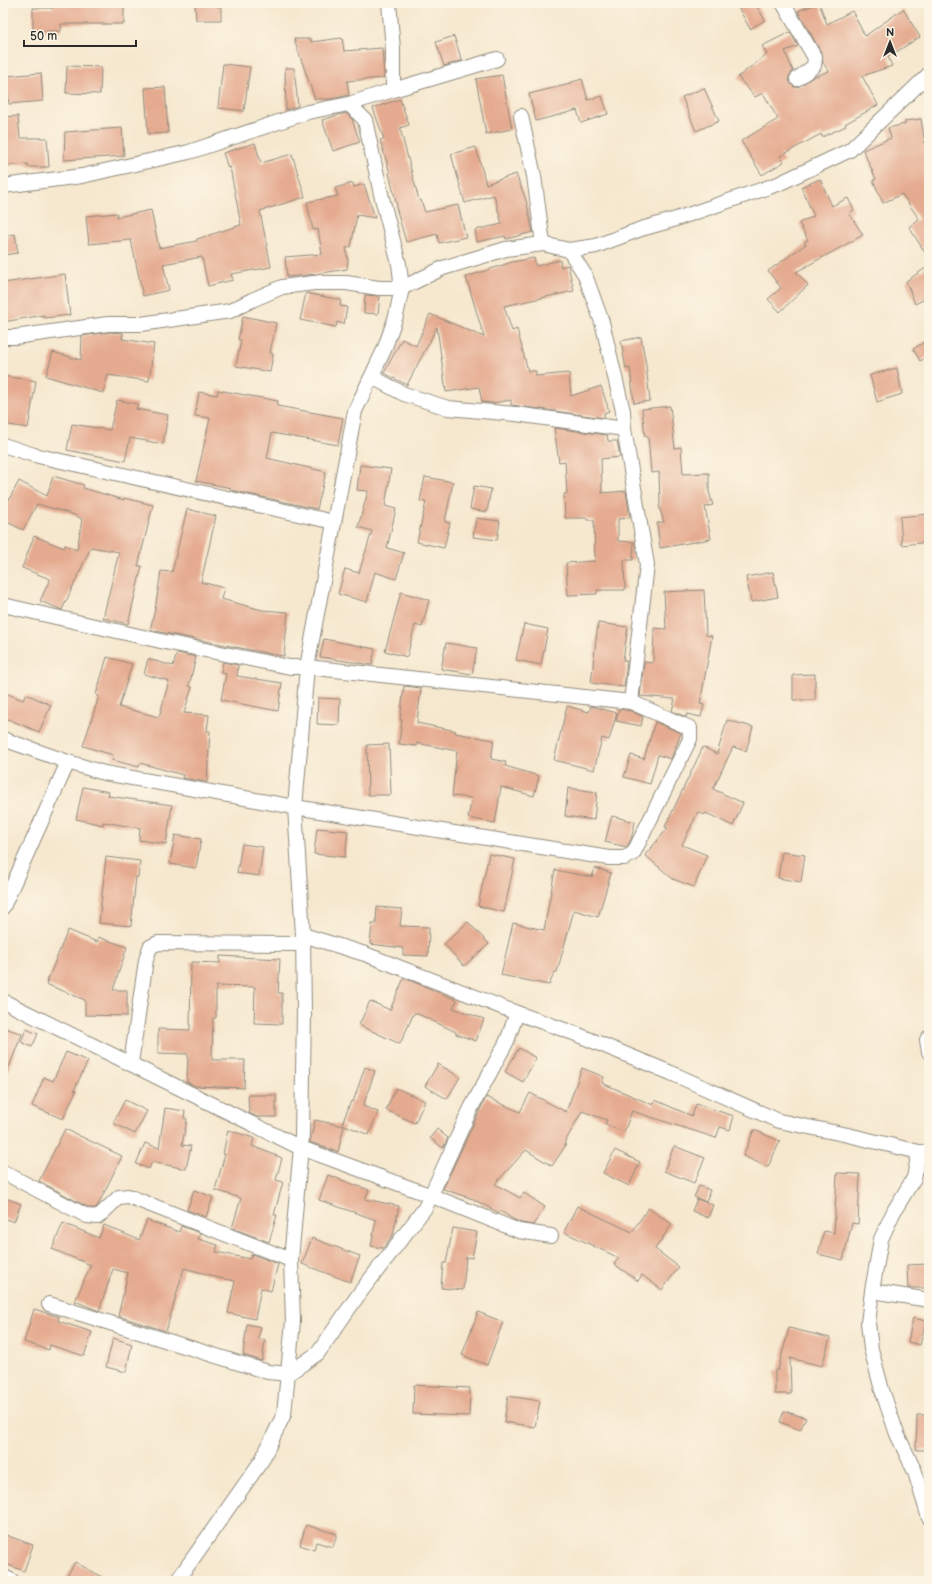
<svg xmlns="http://www.w3.org/2000/svg" width="932" height="1584" font-family="'Balsamiq Sans',sans-serif">
  <style>
    .building { fill: #e5ab90 }
    .lines { fill: none; stroke-linecap: round; stroke-linejoin: round }
    .minor-casing { stroke: #908a7d; stroke-width: 16 }
    .minor { stroke: #fff; stroke-width: 14 }
  </style>
  <rect width="100%" height="100%" fill="#fcf5e5"/>
  <filter id="ink" filterUnits="userSpaceOnUse"><feTurbulence type="fractalNoise" baseFrequency=".025" numOctaves="2"/><feDisplacementMap in="SourceGraphic" scale="8" xChannelSelector="R" yChannelSelector="G"/><feConvolveMatrix kernelMatrix="1 2 1 2 8 2 1 2 1" color-interpolation-filters="sRGB"/></filter>
  <filter id="wash" filterUnits="userSpaceOnUse"><feTurbulence type="fractalNoise" baseFrequency=".012" numOctaves="4" result="noise"/><feDisplacementMap in="SourceGraphic" scale="16" xChannelSelector="R" yChannelSelector="G"/><feGaussianBlur stdDeviation="0.9" result="paint"/><feColorMatrix in="noise" values="0 0 0 0 0 0 0 0 0 0 0 0 0 0 0 0 0 1.4 0 .05"/><feComposite in="paint" operator="in"/></filter>
  <g filter="url(#wash)">
    <rect width="100%" height="100%" fill="#f6e8cf"/>
    <g id="blocks">
      <!-- building -->
      <g class="building">
        <path d="M53,3H124V24H61V31H33V8H53Z"/>
        <path d="M195,3H218V7H221V20H196Z"/>
        <path d="M745,3H755L765,20L750,29L738,7Z"/>
        <path d="M819,3L827,24L852,11L865,36L903,9L920,37L888,57L892,66L862,76L878,105L845,124L846,126L822,137L821,134L780,156L784,162L762,175L741,141L778,119L763,93L755,97L738,77L767,54L762,46L790,32L798,46L785,51L793,71L789,76V80L791,84L794,87H798L813,77L829,71L823,63L822,54L798,11Z"/>
        <path d="M454,36L462,61L444,66L436,42Z"/>
        <path d="M342,38L344,51L382,48L384,78L347,81L349,95L331,99H315L294,39H311V42Z"/>
        <path d="M223,64L250,67L244,111L218,108Z"/>
        <path d="M67,66L101,67L100,94L66,93Z"/>
        <path d="M285,68H294L298,106L286,110Z"/>
        <path d="M41,73L43,101L9,104L6,76Z"/>
        <path d="M502,75L512,129L486,134L476,79Z"/>
        <path d="M582,79L588,100L602,96L608,114L581,123L577,110L536,121L529,94L570,84L569,83Z"/>
        <path d="M165,87L168,133L148,134L145,88Z"/>
        <path d="M704,88L719,121L696,131L682,97Z"/>
        <path d="M400,99L409,125L400,128L419,200H421L425,212L458,205L466,237L439,243L437,234L406,242L396,207L397,206L389,173H390L380,140L384,139L373,108Z"/>
        <path d="M346,113L352,119L360,142L333,151L322,120Z"/>
        <path d="M18,116L20,138H47L49,167H28V164L3,166V117Z"/>
        <path d="M921,119L929,167V259L909,227L919,219L902,194L883,203L873,180L876,179L863,150L891,138L888,128L905,124V121Z"/>
        <path d="M122,128L124,156L64,160L65,132Z"/>
        <path d="M255,143L261,163L292,154L305,197L260,211L271,267L231,274L233,280L208,286L202,257L163,264L169,290L143,296L131,240L89,244L86,216L117,213V217L151,210L159,248L197,241V239L241,225L230,167L228,168L223,153Z"/>
        <path d="M476,147L486,184L516,174L526,200L533,232L506,239L505,236L477,242L475,230L502,224L494,195L465,203L451,154Z"/>
        <path d="M820,179L832,206L848,198L854,210L849,213L863,235L796,272L808,285L780,312L768,299L781,288L768,271L806,244L804,242L808,240L799,223L814,216L801,187Z"/>
        <path d="M353,183L354,187L364,184L375,218L357,215L351,247L346,248L348,261L347,269L316,274L287,277L285,257L322,254L318,229L313,230L307,202L338,196L335,188Z"/>
        <path d="M15,234L18,253L3,255V236Z"/>
        <path d="M534,258L536,266L560,260L561,267L568,265L574,291L504,306L512,331L517,329L528,371H536V376L569,373L571,396L601,386L609,411L604,413V418L511,405V400L493,403L482,402L479,387L446,392L437,327L407,385L384,373L402,339L416,346L430,314L484,337L466,277L512,262Z"/>
        <path d="M929,266V297L915,304L906,281Z"/>
        <path d="M65,274L70,315L44,318V315L3,322V283Z"/>
        <path d="M306,293L341,300L340,306L347,307L344,324L337,322L336,327L300,320Z"/>
        <path d="M365,295L380,296L378,314L364,313Z"/>
        <path d="M243,316L276,323L270,353L273,354L270,372L236,366L241,340H238Z"/>
        <path d="M109,332L123,333L122,339L154,344L149,381L108,375L103,393L46,376L53,352L81,360L82,336Z"/>
        <path d="M641,337L646,365L650,401L634,403L630,368L626,369L621,341Z"/>
        <path d="M929,339V356L920,361L913,349Z"/>
        <path d="M897,368L902,394L877,402L870,375Z"/>
        <path d="M3,376L36,381L28,428L3,424Z"/>
        <path d="M218,390L278,401L277,406L343,418L338,445L272,433L267,458L326,472L317,509L230,490L231,488L196,481L210,418L195,416L199,392L217,395Z"/>
        <path d="M117,400L138,404L136,409L168,415L163,444L130,438L125,461L67,450L72,424L110,430Z"/>
        <path d="M670,406L675,448L681,447L683,474L709,473V492L713,505L705,507L711,539L660,548L657,523L664,522L659,506L660,505L659,472L651,473L648,436H645L642,409Z"/>
        <path d="M554,428L607,435L608,441H617L620,457L601,459L602,493L626,491L630,518L618,519V541L634,542L633,560H624L625,590H597V594L568,595L566,563L595,561L594,520H587V518H565L564,494H567L565,461L559,462Z"/>
        <path d="M360,465L391,469L385,506L396,509L387,548L404,553L396,579L375,572L367,602L338,594L345,569L359,573L372,531L358,527L368,491L357,490Z"/>
        <path d="M53,476L84,485L83,488L124,500V498L153,505L138,566H142L128,624L103,618L119,552L91,547L62,610L40,601L50,579L22,568L34,536L64,548L65,545L77,550L82,519L72,514L37,504L23,530L3,520V511L19,481L47,496Z"/>
        <path d="M425,477L453,482L445,522L450,523L444,548L417,542L426,502L420,501Z"/>
        <path d="M474,486L491,489L487,512L470,509Z"/>
        <path d="M187,509L216,516L201,582L224,588L221,599L262,610L288,612L284,656L271,654L150,630L155,610L161,571L172,572Z"/>
        <path d="M928,514L929,542L902,545L900,517Z"/>
        <path d="M476,518L500,521L497,540L473,537Z"/>
        <path d="M773,572L778,597L751,602L746,577Z"/>
        <path d="M704,590L706,635L712,636L700,704L704,705L701,717L687,714L686,717L672,711L675,699L640,696L644,662L653,663L654,628L666,629L664,592Z"/>
        <path d="M401,592L429,600L422,627L415,625L407,657L385,651Z"/>
        <path d="M598,623L628,627L623,660L627,661L624,687L591,683Z"/>
        <path d="M524,624L548,629L541,665L516,660Z"/>
        <path d="M324,639L375,649L372,665L320,657Z"/>
        <path d="M446,643L477,648L472,674L441,669Z"/>
        <path d="M177,653L196,657L189,686L192,687L184,713L209,715L207,731H210L207,782L182,778L183,775L140,763L139,767L112,760L113,755L83,746L99,696L96,695L107,657L132,664L119,707L159,717L169,681L144,674L148,659L173,666Z"/>
        <path d="M223,662L238,665L237,676L282,683L278,711L221,700L226,674L221,673Z"/>
        <path d="M815,674V700H793V675Z"/>
        <path d="M404,686L421,688L417,723L456,731L455,733L494,740L491,759L506,762L505,766L539,776L534,796L501,787L495,823L468,818L472,798L452,796L457,751L417,743V746L399,744L402,720H400Z"/>
        <path d="M3,692L23,700L26,694L51,705L39,732L3,717Z"/>
        <path d="M318,698L340,699L339,725L317,724Z"/>
        <path d="M567,706L589,712L591,706L617,713L609,740L602,738L594,770L554,760Z"/>
        <path d="M619,709L631,711L643,717L641,726L616,721Z"/>
        <path d="M727,720L753,727L746,751L733,747L713,789L743,803L733,826L706,813L704,815L698,812L682,845L707,855L694,887L673,879L645,855L668,828L665,827L703,747L717,754Z"/>
        <path d="M655,722L681,733L671,759L658,755L650,784L624,777L631,755L644,759Z"/>
        <path d="M389,744L391,795H368L367,745Z"/>
        <path d="M83,787L109,792L108,796L172,805L166,844L139,840L140,828L103,822V825L76,819Z"/>
        <path d="M568,788L597,792L594,820L565,816Z"/>
        <path d="M612,816L635,822L631,839L627,847L605,842Z"/>
        <path d="M317,828L348,831L345,857L314,854Z"/>
        <path d="M175,835L201,839L196,868L170,864Z"/>
        <path d="M242,844L263,847L259,876L237,873Z"/>
        <path d="M782,852L805,855L801,882L778,878Z"/>
        <path d="M489,854L515,859L504,912L478,906Z"/>
        <path d="M106,857L140,861L138,877H136L131,926L99,923Z"/>
        <path d="M595,868L611,873L598,917L574,910L557,972H555L549,985L501,975L513,923L544,930L555,870L592,877Z"/>
        <path d="M377,907L402,909L400,926L429,927L428,956L403,955V948L370,944L372,924H376Z"/>
        <path d="M468,922L489,944L464,966L444,944Z"/>
        <path d="M68,930L97,942L98,937L127,947L113,990H127V1016L85,1015V1000L46,984Z"/>
        <path d="M220,956L280,959L278,993H282V1024L254,1023L255,987L216,986V1018H213L212,1060H245L244,1088L195,1086L187,1082L188,1054L158,1053V1029L190,1030L191,962L220,963Z"/>
        <path d="M404,978L457,1000L453,1008L484,1019L476,1041L456,1034V1032L416,1013H414L400,1044L359,1025L370,1001L390,1010Z"/>
        <path d="M3,1027L22,1034L4,1080H3Z"/>
        <path d="M26,1029L38,1034L32,1047L21,1042Z"/>
        <path d="M519,1048L536,1058L523,1082L505,1072Z"/>
        <path d="M66,1052L88,1061L74,1090L76,1091L63,1119L32,1106L44,1077L53,1081Z"/>
        <path d="M438,1064L460,1077L447,1099L425,1086Z"/>
        <path d="M365,1067L375,1071L363,1106L378,1112L369,1135L342,1124L351,1101L353,1102Z"/>
        <path d="M582,1068L604,1077L602,1083L653,1105L655,1100L692,1116L696,1104L734,1116L730,1130L720,1127L716,1138L632,1111L624,1132L605,1124L607,1120L582,1111L564,1144L566,1145L552,1166L526,1150L495,1184L520,1198L524,1193L545,1207L533,1225L521,1223L513,1219L500,1211L499,1213L473,1199L443,1189L486,1097L520,1112L530,1093L566,1112Z"/>
        <path d="M396,1088L425,1101L415,1123L386,1110Z"/>
        <path d="M248,1095H276V1117H257L249,1113Z"/>
        <path d="M125,1100L147,1111L135,1134L113,1123Z"/>
        <path d="M165,1108L185,1111L184,1118L187,1119L182,1145L191,1146L186,1169L152,1162L149,1169L136,1164L145,1143L159,1148Z"/>
        <path d="M315,1120L344,1126L338,1152L310,1142Z"/>
        <path d="M65,1129L122,1156L98,1205L95,1208H89L39,1181Z"/>
        <path d="M437,1129L448,1138L443,1148L430,1138Z"/>
        <path d="M228,1130L254,1138L252,1146L282,1158L276,1180L283,1182L274,1215H277L269,1242L232,1228L241,1198L215,1190L225,1154H223Z"/>
        <path d="M754,1130L780,1141L768,1167L743,1156Z"/>
        <path d="M674,1146L705,1158L694,1183L664,1171Z"/>
        <path d="M615,1150L640,1162L629,1186L603,1173Z"/>
        <path d="M837,1173L860,1174L858,1224L852,1223L843,1260L818,1254L824,1231L834,1233Z"/>
        <path d="M328,1175L369,1190L365,1199L399,1206L393,1235L383,1248L371,1246L376,1220L319,1200Z"/>
        <path d="M699,1186L710,1190L706,1202L694,1197Z"/>
        <path d="M194,1190L213,1197L206,1217L187,1210Z"/>
        <path d="M3,1197L21,1204L14,1222L3,1218Z"/>
        <path d="M697,1199L713,1205L708,1218L692,1211Z"/>
        <path d="M577,1206L632,1232L648,1208L672,1224L655,1249L679,1267L662,1290L642,1275L638,1281L614,1264L619,1258L564,1232Z"/>
        <path d="M147,1220L179,1232L181,1226L200,1233L198,1239L218,1245L216,1252L250,1259L252,1254L278,1264L271,1291L261,1288L255,1319L228,1313L235,1281L214,1277V1276L184,1268L166,1331L118,1316L128,1273L113,1269L99,1311L75,1301L91,1265L52,1249L63,1223L99,1238L104,1225L139,1240Z"/>
        <path d="M453,1228L477,1232L472,1258L466,1257L463,1290L441,1288L443,1263H446Z"/>
        <path d="M312,1238L360,1256L350,1282L302,1264Z"/>
        <path d="M929,1264V1288H908L907,1265Z"/>
        <path d="M34,1309L59,1317L58,1321L92,1332L84,1356L50,1345L49,1350L24,1342Z"/>
        <path d="M478,1312L503,1322L487,1365L462,1355Z"/>
        <path d="M913,1318L926,1321L920,1345L908,1342Z"/>
        <path d="M247,1324L261,1327L258,1338L265,1340L262,1361L243,1355Z"/>
        <path d="M789,1328L830,1338L822,1366L790,1358L791,1394H775V1370H778Z"/>
        <path d="M113,1338L132,1344L126,1372L106,1367Z"/>
        <path d="M414,1385L470,1388L469,1416L413,1414Z"/>
        <path d="M508,1396L540,1401L535,1427L504,1422Z"/>
        <path d="M784,1411L806,1418L800,1430L780,1422Z"/>
        <path d="M917,1415H929V1450H916Z"/>
        <path d="M306,1525L337,1534L333,1547L316,1542L314,1550L300,1545Z"/>
        <path d="M3,1534L33,1545L24,1571L3,1563Z"/>
        <path d="M75,1562L109,1581H64Z"/>
      </g>
    </g>
  </g>
  <g filter="url(#ink)">
    <use href="#blocks" fill-opacity="0" stroke="#908a7d" stroke-width="1"/>
    <g class="lines">
      <!-- minor casing -->
      <g class="minor-casing">
        <g id="minor">
          <path d="M783,3L815,58L814,66L797,79"/>
          <path d="M393,90L497,59"/>
          <path d="M3,186L82,176L189,152L308,112L349,104L393,90V49L389,3"/>
          <path d="M543,244L569,250L596,246L641,229L673,220L778,184L850,150L929,74"/>
          <path d="M569,250L585,275L602,322L623,411L624,429"/>
          <path d="M3,337H15L108,324H141L230,311L252,300L282,287L314,283H346L379,288H402L399,264L381,194L365,120L349,104"/>
          <path d="M372,377L404,394L448,408L516,414L624,429L647,565L631,702"/>
          <path d="M3,445L34,455L334,522"/>
          <path d="M3,605L165,642L290,667H307L631,702L690,728V739L633,854L624,858H609L295,807L104,773L68,762L3,739"/>
          <path d="M3,907L68,762"/>
          <path d="M303,935L365,954L517,1013L576,1034L671,1073L779,1121L848,1135L919,1152L929,1153"/>
          <path d="M3,1001L301,1148L432,1196L519,1231L551,1236"/>
          <path d="M929,1037L927,1040L929,1052"/>
          <path d="M131,1063L146,960L150,947L158,943L303,944"/>
          <path d="M919,1152L914,1178L894,1211L881,1239L872,1291L868,1323L871,1349L882,1390L897,1434L915,1472L929,1518"/>
          <path d="M3,1172L87,1216L98,1217L119,1197L128,1196L291,1260"/>
          <path d="M872,1291L929,1300"/>
          <path d="M49,1304L268,1372L288,1374L318,1353L359,1294L425,1208L471,1108L507,1041L517,1013"/>
          <path d="M3,1576L12,1581"/>
          <path d="M177,1581L262,1460L284,1414L293,1321L291,1260L302,1135L304,1012L303,935L295,807L307,667L355,411L384,350L396,316L402,288L443,268L506,249L543,244L534,176L521,116"/>
        </g>
      </g>
      <!-- minor -->
      <use href="#minor" class="minor"/>
    </g>
  </g>
  <!-- margin -->
  <rect width="932" height="1584" fill="none" stroke="#fcf5e5" stroke-width="16"/>
  <!-- north arrow -->
  <g transform="translate(890 42)" stroke="#fcf5e5" stroke-width="3" paint-order="stroke">
  <path d="M0-3L7 15L0 10L-7 15Z" fill="#2b2b2b"/>
  <text y="-6" font-size="11" font-weight="bold" text-anchor="middle" fill="#2b2b2b">N</text>
  </g>
  <!-- scale -->
  <path d="M24 40v6h112v-6" fill="none" stroke="#2b2b2b" stroke-width="2"/>
  <text x="30" y="40" font-size="12" fill="#2b2b2b" stroke="#fcf5e5" stroke-width="3" paint-order="stroke">50 m</text>
</svg>
